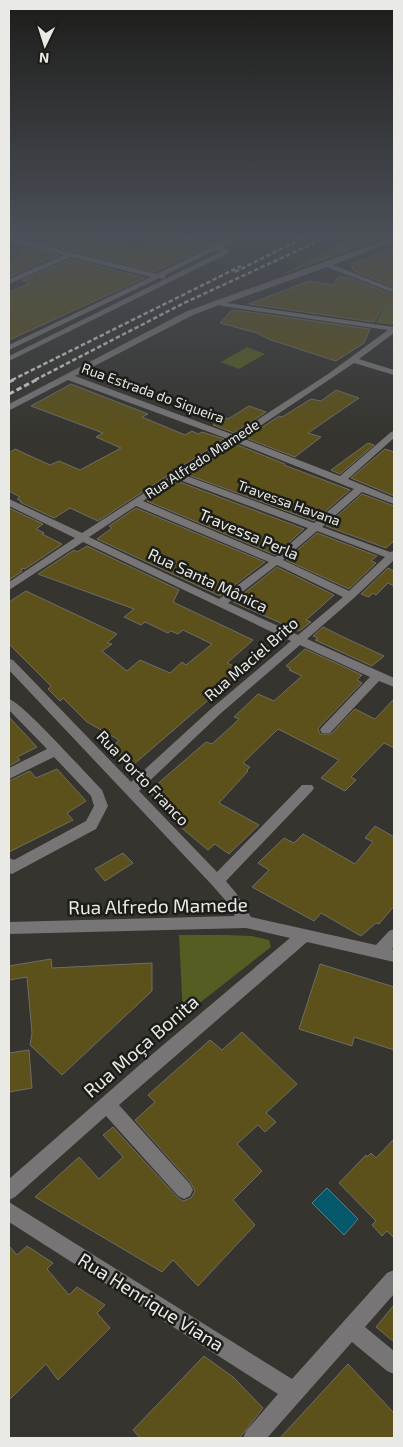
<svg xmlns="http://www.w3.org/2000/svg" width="403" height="1447" font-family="'Exo 2',sans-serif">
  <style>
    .green { fill: #555d22 }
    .water { fill: #045869; stroke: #49848e }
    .building { fill: #5c511a; stroke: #6e6d67 }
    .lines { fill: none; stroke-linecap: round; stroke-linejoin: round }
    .minor { fill: #787576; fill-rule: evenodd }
    .rail-far1 { stroke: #d4d4d0; stroke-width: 2.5; stroke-dasharray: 4.5 2.5; stroke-linecap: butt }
    .rail { stroke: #d4d4d0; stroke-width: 3; stroke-dasharray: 5.5 3; stroke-linecap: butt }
    .labels { text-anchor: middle; stroke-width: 5; stroke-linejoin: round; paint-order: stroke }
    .far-street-label { font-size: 14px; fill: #e9e9e5; stroke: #1c1c19 }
    .street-label { font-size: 16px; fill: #e9e9e5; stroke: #1c1c19 }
    .near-street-label { font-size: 19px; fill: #e9e9e5; stroke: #1c1c19 }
  </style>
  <rect width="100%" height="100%" fill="#35342f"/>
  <!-- green -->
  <g class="green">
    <path d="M354,236H390L282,275Z"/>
    <path d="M394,303V325L376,323L384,307Z"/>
    <path d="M247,347L265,354L239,369L221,362Z"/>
    <path d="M179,935H227L252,936L269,940L271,947L183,1016Z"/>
  </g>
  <!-- water -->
  <path class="water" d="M327,1188L358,1219L344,1235L312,1203Z"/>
  <!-- building -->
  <g class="building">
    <path d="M51,236H83L137,248L157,237L205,248L155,272L38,242Z"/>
    <path d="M28,248L58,255L11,276L9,275V262L26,254L20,252Z"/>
    <path d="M394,248V287L354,271L351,264Z"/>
    <path d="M71,259L145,278L9,340V292L30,283L22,280Z"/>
    <path d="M338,277H347L394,295V302L382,308L374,322L249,304L309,281L334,285Z"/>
    <path d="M235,310L370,329L364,343L336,361L271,340L257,333L220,323L230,312Z"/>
    <path d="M71,384L148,414L142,417L185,435L192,431L198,434L202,432L224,439L98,521L70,508L54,518L20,502L21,501L17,499L20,497L9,491V453L15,449L50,465L59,461L80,470L121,448L96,437L103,433L31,406Z"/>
    <path d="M336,390L359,398L308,433L321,437L295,457L246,438L279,416L282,417L311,399L321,401Z"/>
    <path d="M249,406L266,412L234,433L213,425L224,418L228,419Z"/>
    <path d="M368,443L374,445L340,474L331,470Z"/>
    <path d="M235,444L285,464L284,465L350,490L314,521L188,475Z"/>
    <path d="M385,449L394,452V496L351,478Z"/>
    <path d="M177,481L304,529L275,555L147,501Z"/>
    <path d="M362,494L394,506V541L386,548L326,526Z"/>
    <path d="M9,508L43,524L36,529L44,533L42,534L62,544L25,569L22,568L21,572L9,580Z"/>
    <path d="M136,508L265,562L220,596L97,539L112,528L109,526Z"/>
    <path d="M317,533L377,556L371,561L376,563L349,589L286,560Z"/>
    <path d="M87,546L179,590L173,602L253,640L227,663L243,670L133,765L111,749L119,740L87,722L63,698L60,701L48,689L51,686L9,644V602L26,591L117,634L107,643L112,644L102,651L127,671L140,660L170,673L182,662L186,665L212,644L183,630L178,634L171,631L168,633L145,622L141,625L124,617L134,609L38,574L74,550L77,552Z"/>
    <path d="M277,567L334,595L306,620L311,622L299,631L233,602Z"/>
    <path d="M388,568L394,571V586L388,583L376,595L373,593L369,597L361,594Z"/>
    <path d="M323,627L341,636L384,656L372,666L315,640L318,638L313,636Z"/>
    <path d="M305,649L362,675L357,680L362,683L320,726L318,729L320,734H331L355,709L375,719L394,699V748L384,743L351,777L356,780L345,791L321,778L339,760L278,729L243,763L250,767L247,770L248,771L219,803L259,825L229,854L215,844L208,850L171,819L177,815L148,792L206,742L212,744L235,723L239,719L234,717L258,694L274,701L302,676L289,670L291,669L286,666Z"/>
    <path d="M9,717L37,747L17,757L20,760L9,766Z"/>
    <path d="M57,769L86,801L67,813L73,820L9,852V781L30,771L36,778Z"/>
    <path d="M375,826L394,837V906L379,924L376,923L361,936L321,913L314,921L252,887L269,870L258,863L284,838L294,843L303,834L355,864L373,842L365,838Z"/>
    <path d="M123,853L133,863L105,881L95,869Z"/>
    <path d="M51,959L52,968L152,963V991L62,1075L30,1045L32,1033L27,977L9,980V966Z"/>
    <path d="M320,964L394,987V1050L354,1037L352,1046L299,1029Z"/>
    <path d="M242,1032L297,1084L266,1113L276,1122L265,1132L258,1125L237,1144L262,1171L233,1200L255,1225L198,1286L173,1260L162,1272L35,1197L79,1157L99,1179L123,1157L103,1135L113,1127L177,1197L183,1201L191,1198L195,1191L191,1183L135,1120L155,1102L148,1095L210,1040L222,1050Z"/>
    <path d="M29,1050L32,1088L9,1092V1053Z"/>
    <path d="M394,1139V1238L387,1231L382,1236L372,1225L376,1221L339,1183L366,1155L367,1157L371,1153L376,1158Z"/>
    <path d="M9,1246L17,1255L27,1246L53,1263L47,1269L69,1295L77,1287L105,1305L97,1313L110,1328L58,1380L46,1364L9,1400Z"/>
    <path d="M394,1305V1342L376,1327Z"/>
    <path d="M204,1356L233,1377L263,1408L242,1435L239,1438H140L133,1430Z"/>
    <path d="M348,1364L394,1413V1438H280Z"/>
  </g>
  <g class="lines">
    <!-- minor -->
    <g class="minor">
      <path d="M171,236H182L216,244L233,236H241L222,246L229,250L227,254L9,361V356L222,251L217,249L165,275V279L159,278L9,350V345L151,277L71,257L9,284V279L64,255L9,241V237L157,274L211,247Z"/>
      <path d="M394,237V241L333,265L394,289V293L327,267L227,303L394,327V333L359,359L394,370V375L354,363L242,438L340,476L391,432L394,431V438L348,479L394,498V504L362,492L322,527L390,552L394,551V560L354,598L307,639L394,678V687L379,681L330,733H322L320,730L322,727L370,677L300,645L220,714L139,791L217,872L302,785H312L314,788L312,791L226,881L236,893L251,917L376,945L389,931L394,929V946L392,949L394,950V962L307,942L119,1105L190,1184L193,1190L190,1196L184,1199L178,1196L106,1116L15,1197L9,1200V1179L143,1062L290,938L246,928L9,934V922L235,916L226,901L212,885L9,670V659L13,660L131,782L212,708L291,641L83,542L9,590V582L75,538L9,506V499L82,533L228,439L68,380L12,409L9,410V404L187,311ZM219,305L222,306L388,330L328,374L234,435L75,376L193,315ZM235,442L354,489L314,523L184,475ZM177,479L308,528L275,557L143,501ZM136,506L269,562L219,599L89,537ZM317,531L385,557L349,591L283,560ZM277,565L343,597L298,635L228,603Z"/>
      <path d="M9,699C23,703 87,775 102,790L108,806L96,829L12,874L9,873V858L14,860L86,821L94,806L91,796L54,757L9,779V768L47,749L9,710Z"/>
      <path d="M9,1202L292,1379L387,1273L394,1270V1294L365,1327L394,1351V1374L387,1371L352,1342L267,1438H243L246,1431L278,1394L9,1222Z"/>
    </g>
    <!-- rail-far1 -->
    <g class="rail-far1">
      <path d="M235,272L307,236"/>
      <path d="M12,380L241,266"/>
      <path d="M35,380L184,303L329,236"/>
    </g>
    <!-- rail -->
    <g class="rail">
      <path d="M9,382L15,379"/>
      <path d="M9,394L38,379"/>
    </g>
  </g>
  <!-- sky -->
  <linearGradient id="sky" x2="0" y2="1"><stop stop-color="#1d1d1a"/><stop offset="0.54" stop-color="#4b5058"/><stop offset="1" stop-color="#4b5058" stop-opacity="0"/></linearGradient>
  <rect width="403" height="438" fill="url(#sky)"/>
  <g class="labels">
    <!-- far-street labels -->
    <g class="far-street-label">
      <text transform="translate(153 393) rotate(20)" y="5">Rua Estrada do Siqueira</text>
      <text transform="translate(202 459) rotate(-33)" y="5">Rua Alfredo Mamede</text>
      <text transform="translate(289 503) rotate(20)" y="5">Travessa Havana</text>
    </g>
    <!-- street labels -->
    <g class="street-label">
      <text transform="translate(249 534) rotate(23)" y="6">Travessa Perla</text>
      <text transform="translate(208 580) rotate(25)" y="6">Rua Santa Mônica</text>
      <text transform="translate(251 659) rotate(-41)" y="6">Rua Maciel Brito</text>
      <text transform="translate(143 778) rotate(46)" y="6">Rua Porto Franco</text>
    </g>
    <!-- near-street labels -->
    <g class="near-street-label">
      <text transform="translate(158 906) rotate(-1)" y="7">Rua Alfredo Mamede</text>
      <text transform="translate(141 1046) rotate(-41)" y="7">Rua Moça Bonita</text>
      <text transform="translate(151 1302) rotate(32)" y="7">Rua Henrique Viana</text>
    </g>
  </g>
  <!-- border -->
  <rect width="403" height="1447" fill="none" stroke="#e9e9e5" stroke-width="20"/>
  <!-- north arrow -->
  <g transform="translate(45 45) rotate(184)" stroke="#1c1c19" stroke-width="4" paint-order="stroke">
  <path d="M0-4L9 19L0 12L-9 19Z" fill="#e9e9e5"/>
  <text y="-8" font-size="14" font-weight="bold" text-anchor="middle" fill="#e9e9e5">N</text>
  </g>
</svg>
